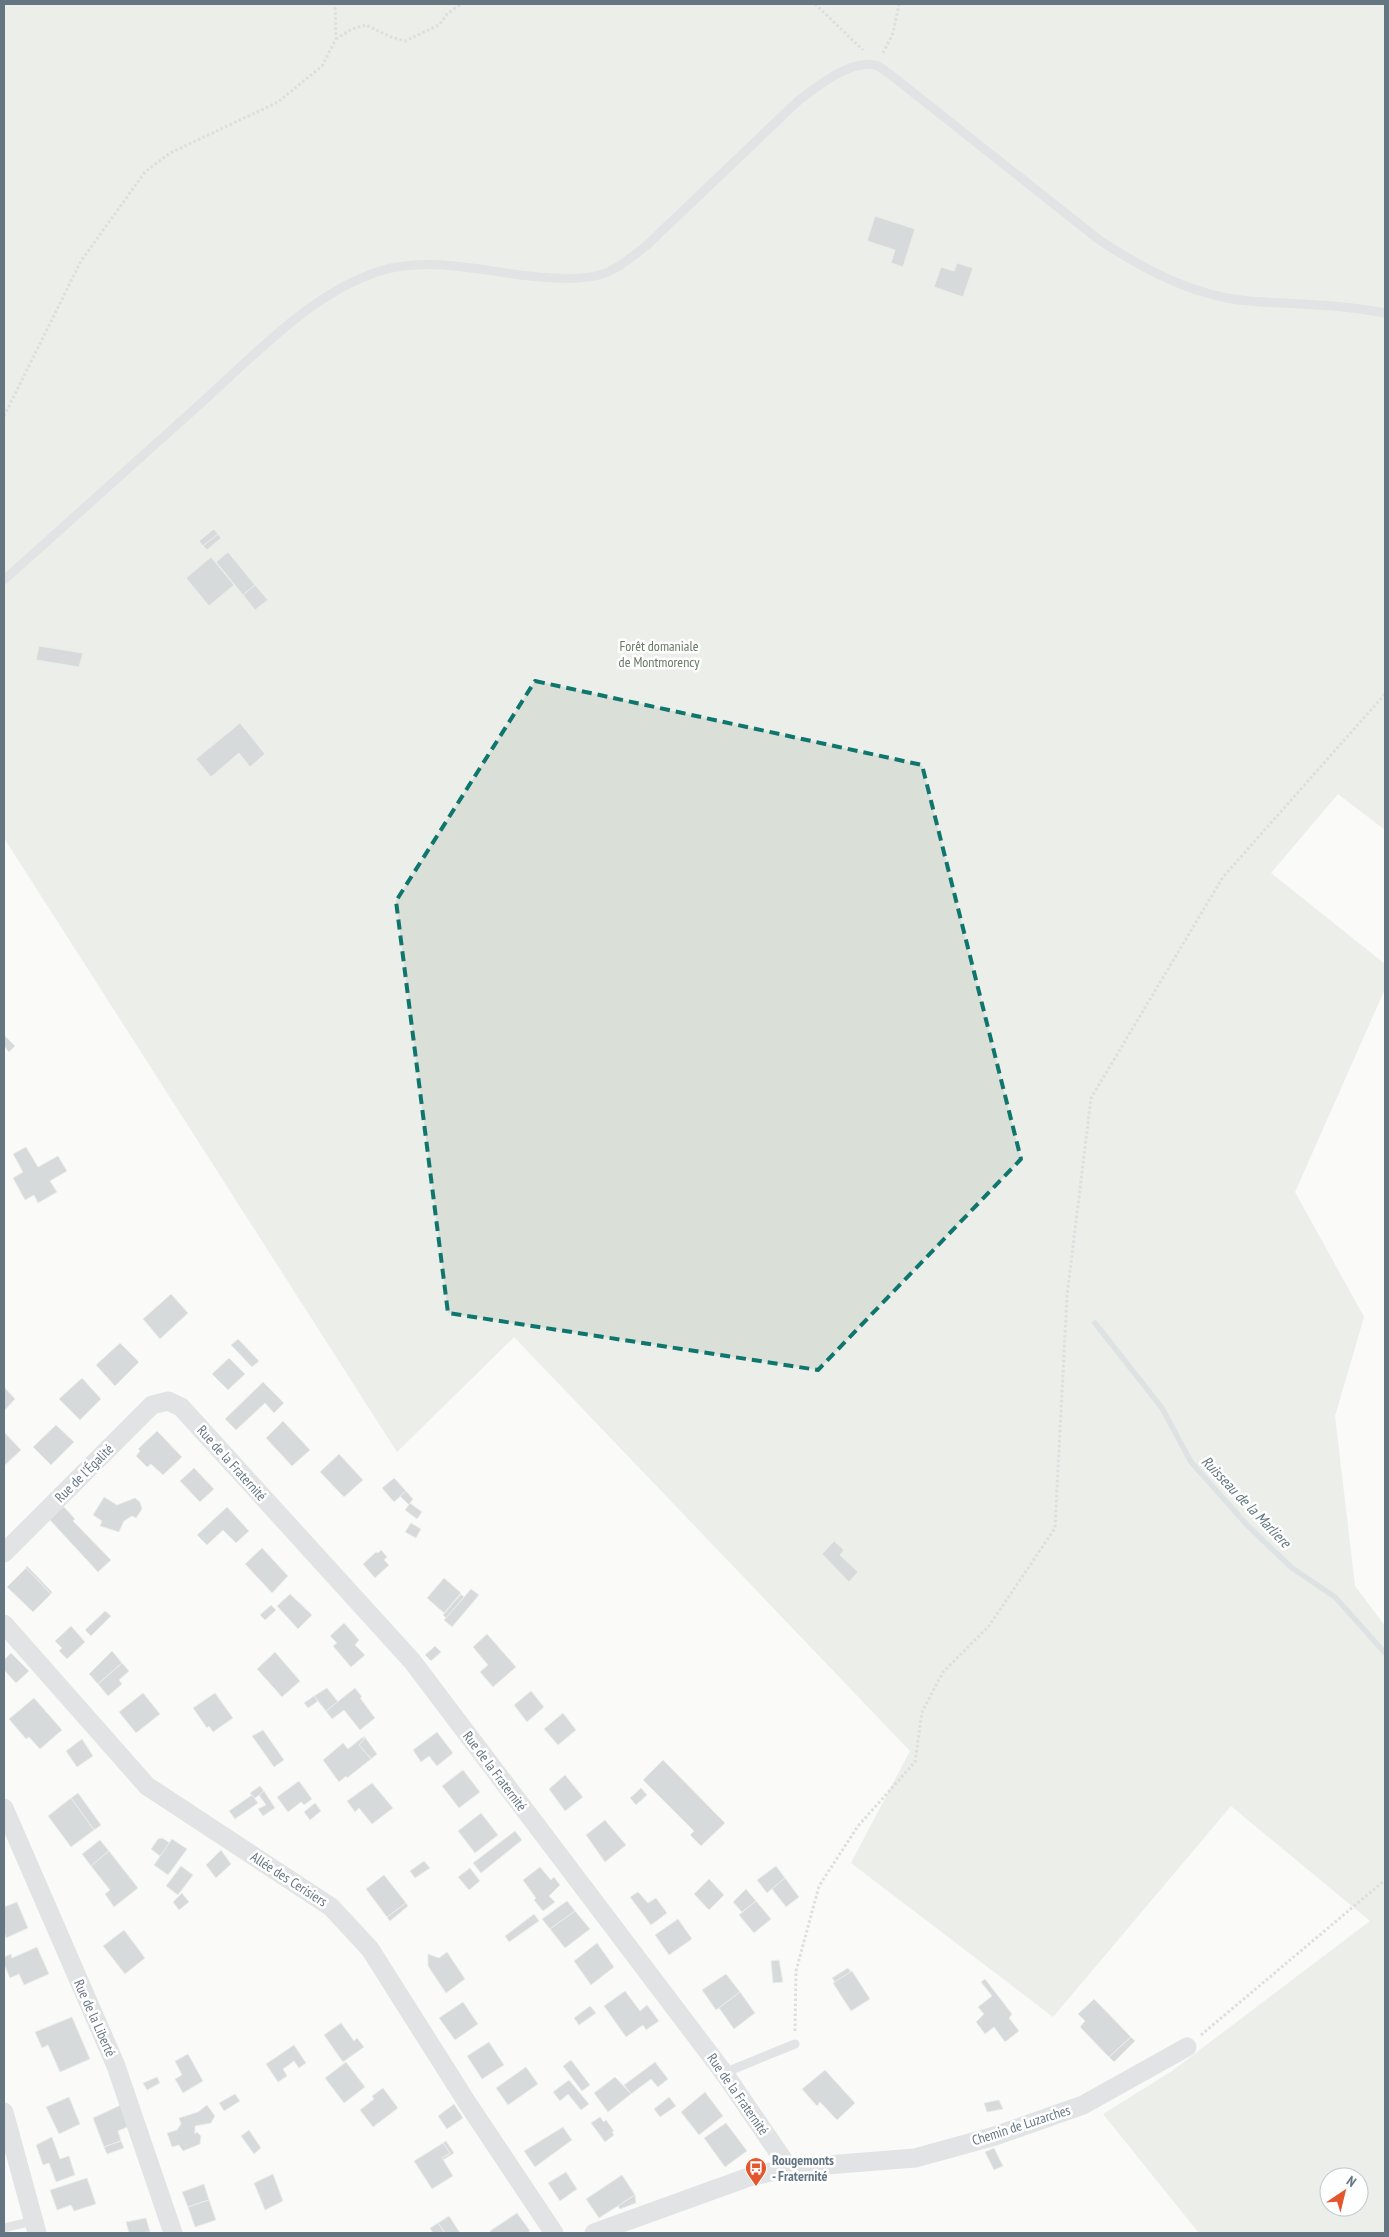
<svg xmlns="http://www.w3.org/2000/svg" width="1389" height="2237" font-family="'PT Sans Narrow',sans-serif">
  <style>
    .green { fill: #dadfd7; fill-rule: evenodd }
    .lines { fill: none; stroke-linecap: round; stroke-linejoin: round }
    .stream { stroke: #bbc7cb; stroke-width: 5.5 }
    .building { fill: #aab3b9; stroke: #dcdcda }
    .path { stroke: #bbbfc2; stroke-width: 3; stroke-dasharray: 2.5 2.5; stroke-linecap: butt }
    .lane { stroke: #c3c8cc; stroke-width: 9 }
    .street { stroke: #c3c8cc; stroke-width: 19 }
    .marked { fill: none; stroke: #0f766e; stroke-width: 4; stroke-dasharray: 10 6; stroke-linejoin: round }
    .labels { text-anchor: middle; stroke-width: 5; stroke-linejoin: round; paint-order: stroke }
    .park-label { font-size: 14px; fill: #687a64; stroke: #fff }
    .street-label { font-size: 14px; fill: #657683; stroke: #fff }
    .poi-label { font-size: 14px; font-weight: bold; fill: #657683; stroke: #fff; text-anchor: start }
    .water-label { font-size: 15px; font-style: italic; fill: #60757c; stroke: #fff }
  </style>
  <rect width="100%" height="100%" fill="#fafaf8"/>
  <!-- green -->
  <path class="green" d="M4,4H1385V830L1338,794L1271,873L1385,964V989L1295,1192L1364,1317L1335,1416L1355,1586L1385,1626V2233H1199L1103,2114L1172,2071L1370,1921L1231,1806L1053,2017L851,1863L910,1751L514,1337L397,1452L4,838ZM1329,2177H1359V2207H1329Z"/>
  <g class="lines">
    <!-- stream -->
    <path class="stream" d="M1095,1323L1162,1408L1191,1462L1248,1526L1292,1568L1335,1597L1385,1653"/>
  </g>
  <!-- building -->
  <g class="building">
    <path d="M875,216L915,229L903,267L891,263L895,250L867,241Z"/>
    <path d="M957,263L973,268L963,297L934,287L941,267L954,271Z"/>
    <path d="M214,529L218,534L203,546L199,541Z"/>
    <path d="M218,534L221,538L207,550L203,546Z"/>
    <path d="M228,552L255,585L243,595L216,562Z"/>
    <path d="M211,557L234,585L209,606L186,578Z"/>
    <path d="M255,585L268,600L255,610L243,595Z"/>
    <path d="M39,646L83,653L79,667L36,660Z"/>
    <path d="M240,723L265,754L250,767L239,753L211,777L196,759Z"/>
    <path d="M4,1035L15,1046L9,1052L4,1046Z"/>
    <path d="M26,1147L38,1167L58,1156L67,1171L50,1181L57,1192L38,1203L34,1195L25,1200L13,1178L23,1172L13,1154Z"/>
    <path d="M171,1294L188,1313L160,1339L143,1319Z"/>
    <path d="M238,1339L259,1361L252,1367L231,1345Z"/>
    <path d="M120,1343L139,1362L115,1386L96,1365Z"/>
    <path d="M229,1358L245,1374L228,1390L212,1374Z"/>
    <path d="M82,1378L101,1399L80,1420L59,1399Z"/>
    <path d="M263,1382L284,1403L274,1413L265,1403L236,1430L225,1419Z"/>
    <path d="M4,1387L15,1399L4,1411Z"/>
    <path d="M283,1421L310,1450L292,1466L266,1438Z"/>
    <path d="M56,1425L74,1442L51,1465L33,1447Z"/>
    <path d="M157,1431L182,1457L163,1475L151,1464L147,1467L136,1456L140,1451L138,1449Z"/>
    <path d="M4,1432L21,1450L5,1465L4,1464Z"/>
    <path d="M339,1454L363,1480L344,1497L320,1472Z"/>
    <path d="M194,1468L214,1489L200,1502L180,1481Z"/>
    <path d="M394,1478L406,1491L394,1502L382,1488Z"/>
    <path d="M406,1491L413,1499L409,1505L400,1496Z"/>
    <path d="M104,1497L117,1505L135,1498L140,1502L142,1509L136,1518L132,1516L124,1521L119,1532L100,1526L102,1521L93,1515Z"/>
    <path d="M410,1503L422,1512L417,1519L405,1510Z"/>
    <path d="M63,1506L75,1519L73,1521L111,1560L98,1572L49,1519Z"/>
    <path d="M227,1507L249,1531L236,1543L223,1530L207,1545L197,1535Z"/>
    <path d="M411,1523L421,1529L416,1538L405,1532Z"/>
    <path d="M834,1541L844,1550L840,1555L858,1572L849,1582L822,1554Z"/>
    <path d="M262,1548L288,1576L272,1593L245,1564Z"/>
    <path d="M381,1550L387,1557L384,1560L389,1565L375,1578L363,1564L376,1552L378,1553Z"/>
    <path d="M27,1566L52,1592L51,1594L26,1568Z"/>
    <path d="M26,1568L51,1594L33,1612L7,1587Z"/>
    <path d="M444,1578L461,1593L444,1613L427,1598Z"/>
    <path d="M471,1589L479,1595L452,1627L444,1620Z"/>
    <path d="M290,1594L312,1615L298,1629L277,1606Z"/>
    <path d="M461,1594L464,1597L446,1618L443,1615Z"/>
    <path d="M271,1605L276,1610L265,1620L260,1615Z"/>
    <path d="M105,1611L111,1616L91,1636L85,1630Z"/>
    <path d="M344,1623L359,1640L355,1645L365,1655L351,1667L333,1646L337,1643L330,1636Z"/>
    <path d="M71,1626L85,1642L67,1659L59,1651L62,1648L55,1641Z"/>
    <path d="M487,1634L516,1667L493,1687L480,1672L488,1665L473,1647Z"/>
    <path d="M435,1646L441,1652L431,1661L425,1655Z"/>
    <path d="M112,1651L122,1663L98,1684L89,1674Z"/>
    <path d="M275,1652L300,1681L282,1697L257,1669Z"/>
    <path d="M11,1653L29,1671L16,1683L4,1670V1660Z"/>
    <path d="M122,1663L129,1671L119,1680L122,1684L108,1696L98,1684Z"/>
    <path d="M327,1688L338,1702L326,1711L314,1696Z"/>
    <path d="M355,1688L362,1697L360,1698L375,1718L360,1730L344,1710L332,1719L326,1711Z"/>
    <path d="M531,1691L544,1707L527,1722L514,1705Z"/>
    <path d="M143,1693L160,1714L136,1733L119,1712Z"/>
    <path d="M215,1693L233,1718L213,1732L209,1726L207,1728L193,1708Z"/>
    <path d="M314,1696L318,1701L308,1708L304,1703Z"/>
    <path d="M34,1698L62,1730L40,1749L29,1737L26,1739L9,1719Z"/>
    <path d="M563,1713L576,1730L558,1745L544,1729Z"/>
    <path d="M263,1730L284,1760L274,1767L252,1736Z"/>
    <path d="M437,1732L453,1753L437,1766L429,1756L421,1762L413,1750Z"/>
    <path d="M364,1736L377,1754L371,1759L359,1745L364,1739Z"/>
    <path d="M363,1737L364,1739L359,1745L371,1759L347,1778L346,1776L339,1782L323,1760L343,1743L348,1749Z"/>
    <path d="M82,1739L93,1756L77,1767L66,1751Z"/>
    <path d="M663,1760L725,1823L701,1846L690,1835L694,1831L643,1780Z"/>
    <path d="M463,1770L480,1792L459,1808L442,1786Z"/>
    <path d="M565,1775L583,1797L565,1811L549,1789Z"/>
    <path d="M299,1781L312,1799L304,1805L301,1802L288,1812L277,1797Z"/>
    <path d="M372,1783L393,1808L372,1824L359,1808L355,1812L347,1801Z"/>
    <path d="M260,1786L264,1791L254,1799L250,1793Z"/>
    <path d="M641,1788L647,1795L636,1805L630,1798Z"/>
    <path d="M264,1791L275,1808L263,1816L258,1809L266,1805L259,1795Z"/>
    <path d="M78,1793L101,1825L94,1830L71,1798Z"/>
    <path d="M252,1795L258,1803L235,1819L229,1811Z"/>
    <path d="M71,1798L94,1830L71,1847L48,1816Z"/>
    <path d="M315,1803L321,1811L310,1820L304,1812Z"/>
    <path d="M481,1813L498,1835L475,1853L458,1831Z"/>
    <path d="M605,1820L626,1845L605,1862L586,1835Z"/>
    <path d="M515,1831L522,1840L481,1873L473,1863Z"/>
    <path d="M162,1838L170,1843L160,1856L151,1849L158,1839Z"/>
    <path d="M172,1839L187,1849L168,1875L154,1865Z"/>
    <path d="M100,1840L109,1851L91,1866L82,1854Z"/>
    <path d="M221,1850L231,1864L216,1878L206,1865Z"/>
    <path d="M109,1851L138,1888L114,1907L105,1894L110,1890L91,1866Z"/>
    <path d="M424,1861L430,1868L415,1878L410,1871Z"/>
    <path d="M181,1866L193,1875L178,1895L166,1886Z"/>
    <path d="M776,1866L785,1878L767,1893L757,1880Z"/>
    <path d="M540,1867L551,1880L554,1877L560,1885L549,1896L555,1902L543,1911L534,1900L536,1898L523,1880Z"/>
    <path d="M470,1868L480,1881L469,1890L458,1877Z"/>
    <path d="M384,1875L406,1903L387,1917L366,1889Z"/>
    <path d="M785,1878L799,1897L786,1907L772,1889Z"/>
    <path d="M709,1879L724,1895L709,1910L694,1894Z"/>
    <path d="M746,1889L756,1901L742,1912L733,1902Z"/>
    <path d="M638,1892L648,1903L656,1898L667,1913L651,1925L630,1897Z"/>
    <path d="M182,1893L189,1902L179,1910L173,1902Z"/>
    <path d="M567,1901L575,1911L550,1929L542,1919Z"/>
    <path d="M756,1901L771,1919L754,1933L739,1915Z"/>
    <path d="M17,1902L28,1928L6,1938L4,1932V1907Z"/>
    <path d="M406,1903L408,1906L390,1921L387,1917Z"/>
    <path d="M575,1911L590,1929L565,1948L550,1929Z"/>
    <path d="M534,1914L539,1921L509,1942L505,1936Z"/>
    <path d="M678,1919L692,1939L669,1955L655,1935Z"/>
    <path d="M124,1930L145,1958L125,1974L103,1946Z"/>
    <path d="M597,1943L614,1967L591,1985L574,1961Z"/>
    <path d="M37,1947L49,1974L24,1985L19,1974L10,1978L4,1964V1957L11,1954L12,1958Z"/>
    <path d="M447,1952L465,1979L446,1993L428,1966V1954L439,1958Z"/>
    <path d="M779,1960L783,1982L773,1983L771,1961Z"/>
    <path d="M848,1968L851,1972L835,1982L832,1978Z"/>
    <path d="M852,1971L870,1999L851,2011L833,1983Z"/>
    <path d="M726,1974L740,1992L716,2010L702,1990Z"/>
    <path d="M985,1979L1012,2014L1009,2018L1019,2031L1005,2042L994,2027L985,2034L976,2022L984,2014L978,2007L992,1996L981,1982Z"/>
    <path d="M625,1991L640,2011L647,2005L659,2021L646,2030L643,2025L626,2037L604,2006Z"/>
    <path d="M740,1992L755,2013L734,2029L719,2008Z"/>
    <path d="M1094,1999L1131,2037L1109,2057L1080,2027L1085,2021L1078,2014Z"/>
    <path d="M463,2002L478,2024L455,2040L439,2018Z"/>
    <path d="M590,2006L596,2013L579,2025L574,2018Z"/>
    <path d="M72,2017L90,2059L60,2072L48,2045L42,2048L35,2032Z"/>
    <path d="M341,2023L354,2041L357,2038L364,2047L343,2062L324,2035Z"/>
    <path d="M1131,2037L1135,2041L1114,2062L1109,2057Z"/>
    <path d="M489,2042L504,2065L482,2079L467,2056Z"/>
    <path d="M294,2045L306,2063L299,2068L294,2061L283,2069L287,2076L278,2082L266,2064Z"/>
    <path d="M188,2054L203,2081L183,2093L175,2079L182,2075L175,2061Z"/>
    <path d="M571,2060L590,2085L582,2091L563,2066Z"/>
    <path d="M346,2062L365,2087L344,2103L325,2078Z"/>
    <path d="M655,2062L668,2079L658,2087L651,2079L631,2094L624,2085Z"/>
    <path d="M526,2067L538,2084L508,2105L496,2088Z"/>
    <path d="M825,2070L855,2103L837,2120L820,2102L817,2106L802,2089Z"/>
    <path d="M157,2077L160,2083L147,2090L143,2083Z"/>
    <path d="M615,2077L631,2094L608,2112L594,2093Z"/>
    <path d="M569,2080L589,2104L581,2110L568,2094L560,2101L553,2092Z"/>
    <path d="M383,2088L398,2108L373,2127L360,2110L374,2099L372,2096Z"/>
    <path d="M705,2092L723,2116L699,2135L681,2112Z"/>
    <path d="M235,2094L240,2101L224,2111L219,2103Z"/>
    <path d="M69,2097L80,2124L59,2134L46,2107Z"/>
    <path d="M669,2097L676,2106L660,2117L654,2109Z"/>
    <path d="M999,2100L1003,2109L987,2112L984,2103Z"/>
    <path d="M123,2104L127,2127L118,2131L121,2141L104,2147L93,2118Z"/>
    <path d="M454,2104L463,2118L447,2129L438,2116Z"/>
    <path d="M207,2105L215,2116L211,2123L195,2126V2134L197,2132L201,2136L200,2144L183,2151L179,2145L172,2147L167,2133L177,2130L181,2124L179,2118L198,2112Z"/>
    <path d="M600,2117L604,2122L606,2120L614,2131L612,2132L614,2135L605,2142L591,2123Z"/>
    <path d="M726,2123L747,2151L725,2167L704,2138Z"/>
    <path d="M563,2127L572,2140L535,2167L524,2151Z"/>
    <path d="M249,2130L261,2148L254,2154L241,2136Z"/>
    <path d="M52,2137L60,2159L69,2156L75,2175L56,2182L49,2163L43,2165L36,2145Z"/>
    <path d="M121,2141L124,2148L107,2154L104,2147Z"/>
    <path d="M446,2141L454,2153L443,2160L442,2158L450,2153L443,2143Z"/>
    <path d="M443,2143L450,2153L442,2158L453,2176L432,2189L414,2161Z"/>
    <path d="M994,2148L1003,2166L994,2170L985,2152Z"/>
    <path d="M566,2172L577,2189L560,2201L548,2183Z"/>
    <path d="M273,2174L283,2201L265,2210L254,2183Z"/>
    <path d="M622,2175L635,2195L599,2218L586,2199Z"/>
    <path d="M87,2178L96,2204L74,2211L71,2205L57,2210L50,2190Z"/>
    <path d="M204,2184L209,2200L188,2207L182,2192Z"/>
    <path d="M635,2195L636,2203L620,2209L618,2206Z"/>
    <path d="M209,2200L216,2220L195,2227L188,2207Z"/>
    <path d="M517,2213L530,2231L527,2233H491L490,2231Z"/>
    <path d="M449,2216L460,2233H445L438,2223Z"/>
    <path d="M146,2218L150,2232L129,2233L126,2222Z"/>
    <path d="M438,2223L445,2233H433L430,2228Z"/>
  </g>
  <g class="lines">
    <!-- path -->
    <g class="path">
      <path d="M815,4L863,50"/>
      <path d="M336,39L352,29L366,25L391,37L405,41L439,25L447,14L461,4"/>
      <path d="M883,53L893,33L899,4"/>
      <path d="M4,416L81,261L145,172L170,153L278,102L322,66L336,39L335,4"/>
      <path d="M795,2031L796,1971L819,1886L858,1826L915,1762L922,1712L943,1672L989,1626L1055,1528L1067,1296L1091,1098L1223,877L1385,694"/>
      <path d="M1201,2035L1385,1880"/>
    </g>
    <!-- lane -->
    <g class="lane">
      <path d="M4,580C69,522 134,463 199,405C252,358 310,293 380,271C437,254 497,276 555,278C573,279 592,279 608,272C622,266 634,255 646,246L798,101C816,87 851,59 875,65C880,66 886,72 891,75L1098,239C1135,264 1176,287 1222,297C1253,304 1285,302 1317,305C1340,306 1363,309 1385,313"/>
      <path d="M724,2073L795,2044"/>
      <path d="M4,2228L33,2221"/>
    </g>
    <!-- street -->
    <g class="street">
      <path d="M4,1553L152,1405L168,1401L181,1407L412,1661L724,2073L789,2168"/>
      <path d="M4,1624L147,1786L331,1907L370,1949L468,2104L554,2233"/>
      <path d="M4,1808L116,2066L173,2233"/>
      <path d="M4,2112L37,2233"/>
      <path d="M594,2233L749,2177L789,2168L915,2158L995,2136L1083,2105L1187,2047"/>
    </g>
  </g>
  <!-- marked area -->
  <path d="M0 0H1389V2237H0ZM535,681L922,765L1021,1159L818,1370L448,1313L396,901Z" fill="#fafaf8" fill-opacity=".55" fill-rule="evenodd"/>
  <path class="marked" d="M535,681L922,765L1021,1159L818,1370L448,1313L396,901Z"/>
  <!-- icons -->
  <defs>
    <g id="bus-pin" transform="scale(1.125)"><path d="M0 17L-7.5 6A9.5 9.5 0 1 1 7.5 6Z" fill="#e4572e" stroke="#fff"/><path d="M-5-6H5V4H4V6H2V4H-2V6H-4V4H-5ZM-3.5-4V0h7V-4ZM-3.5 1.2v1.5H-2V1.2ZM2 1.2v1.5H3.5V1.2Z" fill="#fff"/></g>
  </defs>
  <g fill-rule="evenodd">
    <use href="#bus-pin" x="756" y="2168"/>
  </g>
  <g class="labels">
    <!-- park labels -->
    <g class="park-label">
      <text x="659" y="651">Forêt domaniale<tspan x="659" dy="16">de Montmorency</tspan></text>
    </g>
    <!-- street labels -->
    <g class="street-label">
      <text transform="translate(232 1463) rotate(48)" y="5">Rue de la Fraternité</text>
      <text transform="translate(84 1473) rotate(-45)" y="5">Rue de l'Égalité</text>
      <text transform="translate(495 1771) rotate(53)" y="5">Rue de la Fraternité</text>
      <text transform="translate(289 1879) rotate(33)" y="5">Allée des Cerisiers</text>
      <text transform="translate(95 2018) rotate(66)" y="5">Rue de la Liberté</text>
      <text transform="translate(738 2094) rotate(55)" y="5">Rue de la Fraternité</text>
      <text transform="translate(1021 2125) rotate(-18)" y="5">Chemin de Luzarches</text>
    </g>
    <!-- poi labels -->
    <g class="poi-label">
      <text x="772" y="2165">Rougemonts<tspan x="772" dy="16">- Fraternité</tspan></text>
    </g>
    <!-- water labels -->
    <g class="water-label">
      <text transform="translate(1246 1502) rotate(46)" y="5">Ruisseau de la Marliere</text>
    </g>
  </g>
  <!-- border -->
  <rect width="1389" height="2237" fill="none" stroke="#657683" stroke-width="10"/>
  <!-- north arrow -->
  <g transform="translate(1344 2192) rotate(35)"><circle r="24" fill="#ffffff" stroke="#c1c8cd"/>
  <path d="M0-4L9 19L0 12L-9 19Z" fill="#e4572e"/>
  <text y="-8" font-size="14" font-weight="bold" text-anchor="middle" fill="#657683">N</text>
  </g>
</svg>
